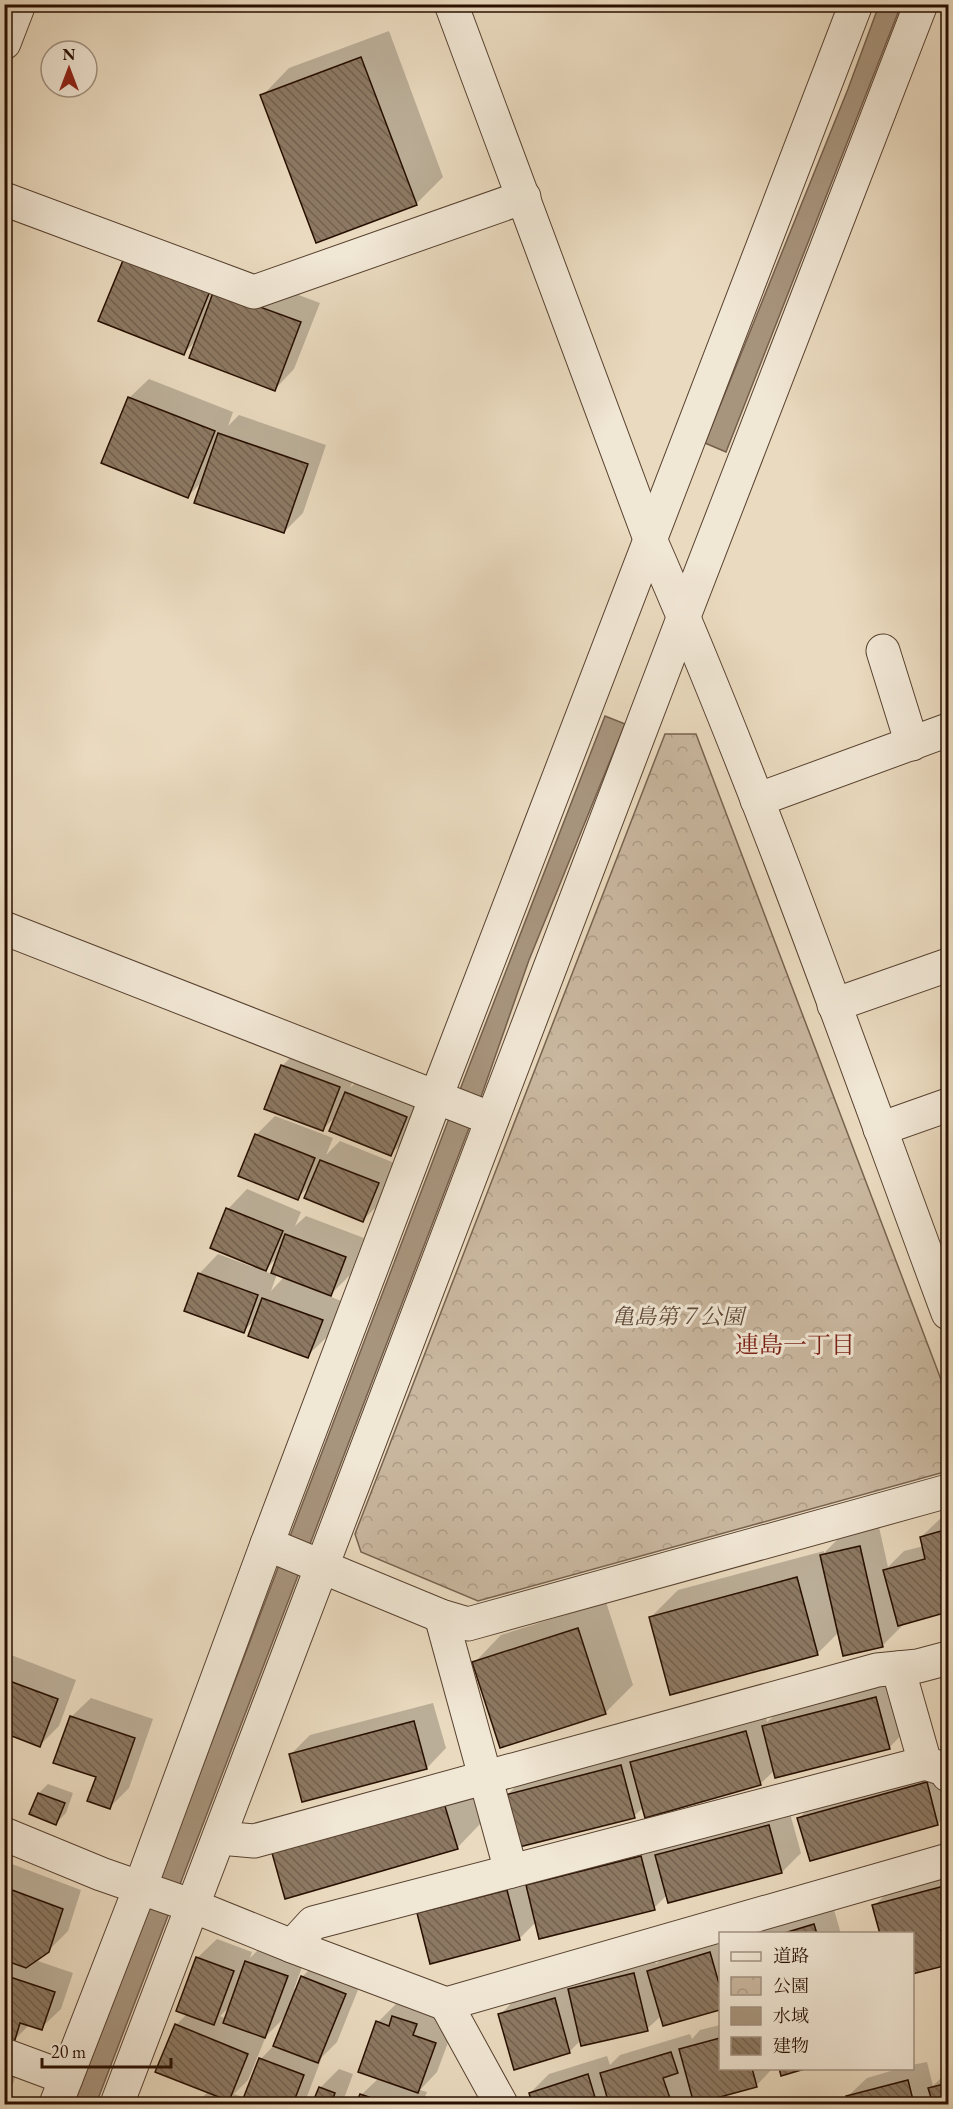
<svg xmlns="http://www.w3.org/2000/svg" width="953" height="2109" font-family="'EB Garamond','Noto Serif JP',serif">
  <style>
    .park { fill: url(#park-crowns); stroke: #786350; stroke-width: 1.5 }
    .water { fill: #a8957e; stroke: #755f4c; stroke-width: 1.5 }
    .shadow { fill: #0003; fill-rule: evenodd }
    .building { fill: url(#building-back-hatch); stroke: #280f00; stroke-width: 1.5 }
    .lines { fill: none; stroke-linecap: round; stroke-linejoin: round }
    .minor-casing { stroke: #584230; stroke-width: 35 }
    .tertiary-casing { stroke: #584230; stroke-width: 35 }
    .minor { stroke: #f1e7d5; stroke-width: 33 }
    .tertiary { stroke: #f1e7d5; stroke-width: 33 }
    .labels { text-anchor: middle; stroke-width: 6; stroke-linejoin: round; paint-order: stroke }
    .park-label { font-size: 22px; font-style: italic; fill: #604a38; stroke: #f1e7d5 }
    .neighbourhood-label { font-size: 24px; fill: #7a1f14; stroke: #f1e7d5 }
  </style>
  <defs>
    <pattern id="park-crowns" width="20" height="18" patternUnits="userSpaceOnUse" patternTransform="scale(1.5)"><rect width="20" height="18" fill="#c9b79f"/><path d="M2 6a3 3 0 1 1 6 0M12 15a3 3 0 1 1 6 0" fill="none" stroke="#ad9c87"/></pattern>
    <pattern id="building-back-hatch" width="6" height="6" patternUnits="userSpaceOnUse" patternTransform="scale(1.5)"><rect width="6" height="6" fill="#8d7963"/><path d="M-1 5l2 2M0 0l6 6M5-1l2 2" fill="none" stroke="#73624f"/></pattern>
  </defs>
  <rect width="100%" height="100%" fill="#eadabf"/>
  <filter id="stains"><feTurbulence type="fractalNoise" baseFrequency=".00333" numOctaves="4"/><feColorMatrix values="0 0 0 0 .2 0 0 0 0 .09 0 0 0 0 .02 0 0 0 .5 -.17"/></filter>
  <radialGradient id="worn" r=".72"><stop offset=".6" stop-color="#630" stop-opacity="0"/><stop offset="1" stop-color="#630" stop-opacity=".3"/></radialGradient>
  <!-- park -->
  <path class="park" d="M665,734H696L948,1398V1471L478,1601L361,1552L355,1534Z"/>
  <!-- water -->
  <g class="water">
    <path d="M879,5H901L726,452L705,443L848,89Z"/>
    <path d="M605,716L625,724L529,960L482,1094L96,2104H74L461,1087Z"/>
  </g>
  <!-- shadow -->
  <g class="shadow">
    <path d="M389,31L443,177L416,204L262,96L289,68Z"/>
    <path d="M235,271L320,303L294,369L275,389L197,340L184,353L100,320Z"/>
    <path d="M149,379L233,412L228,426L239,415L326,445L303,513L284,532L204,480L187,497L129,398Z"/>
    <path d="M301,1047L358,1068L350,1088L365,1073L425,1098L410,1135L391,1154L336,1116L323,1129L282,1066Z"/>
    <path d="M275,1116L333,1138L326,1155L340,1141L397,1164L382,1201L363,1220L312,1184L297,1198L256,1135Z"/>
    <path d="M247,1189L301,1212L295,1226L306,1216L364,1238L350,1275L329,1296L341,1301L327,1337L307,1356L255,1319L244,1331L199,1274L218,1254L253,1267L254,1265L212,1247L228,1209ZM278,1257L272,1274L264,1271ZM277,1274L284,1277L271,1291Z"/>
    <path d="M948,1516V1611L901,1623L902,1626L883,1645L844,1654L839,1632L817,1654L650,1618L678,1590L824,1551V1553L841,1536L879,1527L888,1567L904,1551L924,1546L921,1537L941,1518Z"/>
    <path d="M606,1602L633,1685L605,1713L474,1663L501,1635Z"/>
    <path d="M6,1653L76,1680L59,1726L40,1745L4,1731V1655Z"/>
    <path d="M895,1678L908,1728L889,1748L775,1770L760,1784L644,1807L634,1816L507,1795L526,1776L640,1747L642,1752L651,1744L765,1713L767,1722L783,1707Z"/>
    <path d="M91,1698L153,1719L129,1788L110,1807L71,1717Z"/>
    <path d="M433,1703L446,1748L427,1768L291,1754L310,1735Z"/>
    <path d="M948,1773V1813L938,1824L799,1818L818,1799Z"/>
    <path d="M471,1776L484,1820L457,1848L273,1853Z"/>
    <path d="M48,1784L73,1793L66,1813L56,1823L39,1793Z"/>
    <path d="M788,1806L801,1853L782,1872L667,1895L654,1908L536,1922L519,1939L418,1914L438,1895L526,1871L529,1884L547,1867L660,1838L663,1849L675,1836Z"/>
    <path d="M4,1861L81,1890L68,1931L48,1951L35,1960L73,1973L61,2009L41,2028L30,2024L13,2041L4,2038Z"/>
    <path d="M948,1866V1963L912,1973V1934L874,1906L901,1879Z"/>
    <path d="M833,1906L841,1934H743Z"/>
    <path d="M720,1936V2009L664,2024L662,2015L647,2029L581,2040L569,2052L500,2015L519,1995L574,1980L575,1984L589,1970L653,1955L656,1964L668,1952Z"/>
    <path d="M217,1939L252,1952L250,1958L266,1942L306,1956L294,1989L297,1990L302,1977L321,1958L364,1975L337,2042L322,2057L306,2099L314,2102L320,2088L339,2069L353,2074L342,2104H195L208,2092L176,2025L188,2013L197,1958ZM231,2005L227,2019L220,2016ZM287,2015L275,2044L261,2059L245,2098L234,2094L248,2080L266,2036Z"/>
    <path d="M397,2003L455,2024L437,2072L420,2090L427,2092L422,2104H358L361,2095L379,2078L378,2022Z"/>
    <path d="M720,2025V2068H773L756,2086L693,2095L684,2104H534L530,2093L549,2074L607,2056L610,2065L620,2055L690,2034L692,2039L700,2030Z"/>
    <path d="M927,2062L933,2086L948,2071V2104H838L849,2101L847,2097L867,2078L901,2068H912V2065Z"/>
    <path d="M4,2065L18,2070L8,2097L4,2100Z"/>
  </g>
  <!-- building -->
  <g class="building">
    <path d="M361,57L417,205L316,243L260,95Z"/>
    <path d="M124,258L210,291L184,355L98,321Z"/>
    <path d="M214,290L301,322L275,391L189,358Z"/>
    <path d="M128,397L215,431L188,498L101,463Z"/>
    <path d="M218,433L308,464L284,533L194,503Z"/>
    <path d="M281,1065L340,1087L323,1131L264,1109Z"/>
    <path d="M345,1092L407,1117L391,1156L329,1131Z"/>
    <path d="M255,1134L315,1158L298,1200L238,1176Z"/>
    <path d="M320,1160L379,1183L363,1222L304,1198Z"/>
    <path d="M226,1208L283,1231L266,1271L210,1248Z"/>
    <path d="M285,1234L346,1257L331,1296L271,1273Z"/>
    <path d="M198,1273L258,1295L244,1333L184,1311Z"/>
    <path d="M262,1298L323,1320L308,1358L248,1336Z"/>
    <path d="M948,1529V1612L898,1626L883,1570L925,1559L920,1537Z"/>
    <path d="M860,1546L883,1647L843,1656L820,1555Z"/>
    <path d="M797,1577L818,1655L670,1695L649,1617Z"/>
    <path d="M578,1628L606,1714L500,1748L472,1662Z"/>
    <path d="M4,1679L58,1699L40,1747L4,1733Z"/>
    <path d="M876,1697L890,1749L775,1778L762,1726Z"/>
    <path d="M70,1716L135,1738L110,1809L87,1801L96,1777L53,1763Z"/>
    <path d="M414,1721L427,1769L302,1802L289,1754Z"/>
    <path d="M746,1731L761,1785L645,1818L630,1762Z"/>
    <path d="M621,1765L635,1818L519,1847L505,1795Z"/>
    <path d="M927,1782L938,1825L810,1861L797,1818Z"/>
    <path d="M38,1793L65,1803L56,1825L29,1814Z"/>
    <path d="M444,1803L458,1849L285,1899L272,1853Z"/>
    <path d="M769,1825L782,1873L668,1903L655,1855Z"/>
    <path d="M641,1856L655,1910L539,1939L526,1885Z"/>
    <path d="M948,1885V1965L912,1974V1934H880L872,1905Z"/>
    <path d="M4,1887L63,1909L49,1952L26,1968L4,1960Z"/>
    <path d="M507,1890L520,1940L430,1964L417,1913Z"/>
    <path d="M814,1924L817,1934H781Z"/>
    <path d="M710,1952L720,1987V2010L663,2026L647,1971Z"/>
    <path d="M196,1957L234,1971L214,2025L176,2011Z"/>
    <path d="M245,1961L288,1976L265,2038L223,2023Z"/>
    <path d="M634,1973L648,2031L581,2046L568,1989Z"/>
    <path d="M4,1975L55,1992L42,2030L20,2023L14,2043L4,2040Z"/>
    <path d="M301,1976L346,1994L318,2063L273,2046Z"/>
    <path d="M555,1998L570,2053L514,2070L498,2014Z"/>
    <path d="M392,2016L417,2024L413,2035L436,2043L418,2093L358,2072L376,2021L389,2026Z"/>
    <path d="M175,2024L248,2054L229,2101L155,2072Z"/>
    <path d="M720,2038V2068H752L757,2087L694,2104L679,2049Z"/>
    <path d="M671,2052L678,2073L663,2078L672,2104H609L600,2073Z"/>
    <path d="M259,2058L304,2075L293,2104H241Z"/>
    <path d="M779,2068H808L781,2076Z"/>
    <path d="M588,2074L597,2104H532L529,2093Z"/>
    <path d="M908,2080L914,2104H848L846,2096Z"/>
    <path d="M948,2083V2104H933L928,2088Z"/>
    <path d="M319,2087L335,2093L331,2104H312Z"/>
    <path d="M360,2094L389,2104H356Z"/>
  </g>
  <g class="lines">
    <!-- minor casing -->
    <g class="minor-casing">
      <g id="minor">
        <path d="M4,199L254,292L524,197"/>
        <path d="M883,651L912,744"/>
        <path d="M757,800L948,730"/>
        <path d="M4,928L492,1119"/>
        <path d="M834,1005L948,965"/>
        <path d="M880,1129L948,1105"/>
        <path d="M267,1544L441,1616L468,1624L948,1491"/>
        <path d="M441,1616L511,1871"/>
        <path d="M898,1668L925,1763L947,1770L948,1775"/>
        <path d="M4,1834L101,1874L193,1906L292,1946L446,2004L948,1860"/>
        <path d="M220,1838L254,1841L877,1670L918,1666L948,1658"/>
        <path d="M292,1946L313,1923L925,1763"/>
        <path d="M446,2004L501,2104"/>
        <path d="M4,2055L66,2078"/>
        <path d="M56,2104L140,1888L267,1544L436,1097L856,4"/>
        <path d="M117,2104L684,616L921,4"/>
      </g>
    </g>
    <!-- tertiary casing -->
    <g class="tertiary-casing">
      <g id="tertiary">
        <path d="M451,4L650,539C761,792 852,1054 948,1313"/>
        <path d="M4,43L19,4"/>
      </g>
    </g>
    <!-- minor -->
    <use href="#minor" class="minor"/>
    <!-- tertiary -->
    <use href="#tertiary" class="tertiary"/>
  </g>
  <g class="labels">
    <!-- park labels -->
    <g class="park-label">
      <text x="678" y="1324">亀島第７公園</text>
    </g>
    <!-- neighbourhood labels -->
    <g class="neighbourhood-label">
      <text x="795" y="1353">連島一丁目</text>
    </g>
  </g>
  <!-- margin -->
  <rect width="953" height="2109" fill="none" stroke="#eadabf" stroke-width="24"/>
  <rect x="6" y="6" width="941" height="2097" fill="none" stroke="#280f00" stroke-width="3"/>
  <rect x="12" y="12" width="929" height="2085" fill="none" stroke="#280f00" stroke-width="1.5"/>
  <!-- legend -->
  <rect x="719" y="1932" width="195" height="138" fill="#f1e7d5" stroke="#a19180" stroke-width="1.5"/>
  <rect x="731" y="1952" width="30" height="9" fill="#f1e7d5" stroke="#a19180" stroke-width="1.5"/>
  <text x="773" y="1962" font-size="18" fill="#280f00">道路</text>
  <rect x="731" y="1977" width="30" height="18" fill="url(#park-crowns)" stroke="#a19180" stroke-width="1.5"/>
  <text x="773" y="1992" font-size="18" fill="#280f00">公園</text>
  <rect x="731" y="2007" width="30" height="18" fill="#a8957e" stroke="#a19180" stroke-width="1.5"/>
  <text x="773" y="2022" font-size="18" fill="#280f00">水域</text>
  <rect x="731" y="2037" width="30" height="18" fill="url(#building-back-hatch)" stroke="#a19180" stroke-width="1.5"/>
  <text x="773" y="2052" font-size="18" fill="#280f00">建物</text>
  <!-- north arrow -->
  <g transform="translate(69 69)"><circle r="28" fill="#f1e7d5" stroke="#a19180" stroke-width="1.5"/>
  <path d="M0-4.5L10 22L0 15L-10 22Z" fill="#8f2418"/>
  <text y="-9" font-size="16" font-weight="bold" text-anchor="middle" fill="#280f00">N</text>
  </g>
  <!-- scale -->
  <path d="M42 2058v9h129v-9" fill="none" stroke="#280f00" stroke-width="3"/>
  <text x="51" y="2058" font-size="18" fill="#280f00" stroke="#f1e7d5" stroke-width="4.5" paint-order="stroke">20 m</text>
  <rect width="100%" height="100%" filter="url(#stains)"/>
  <rect width="100%" height="100%" fill="url(#worn)"/>
</svg>
